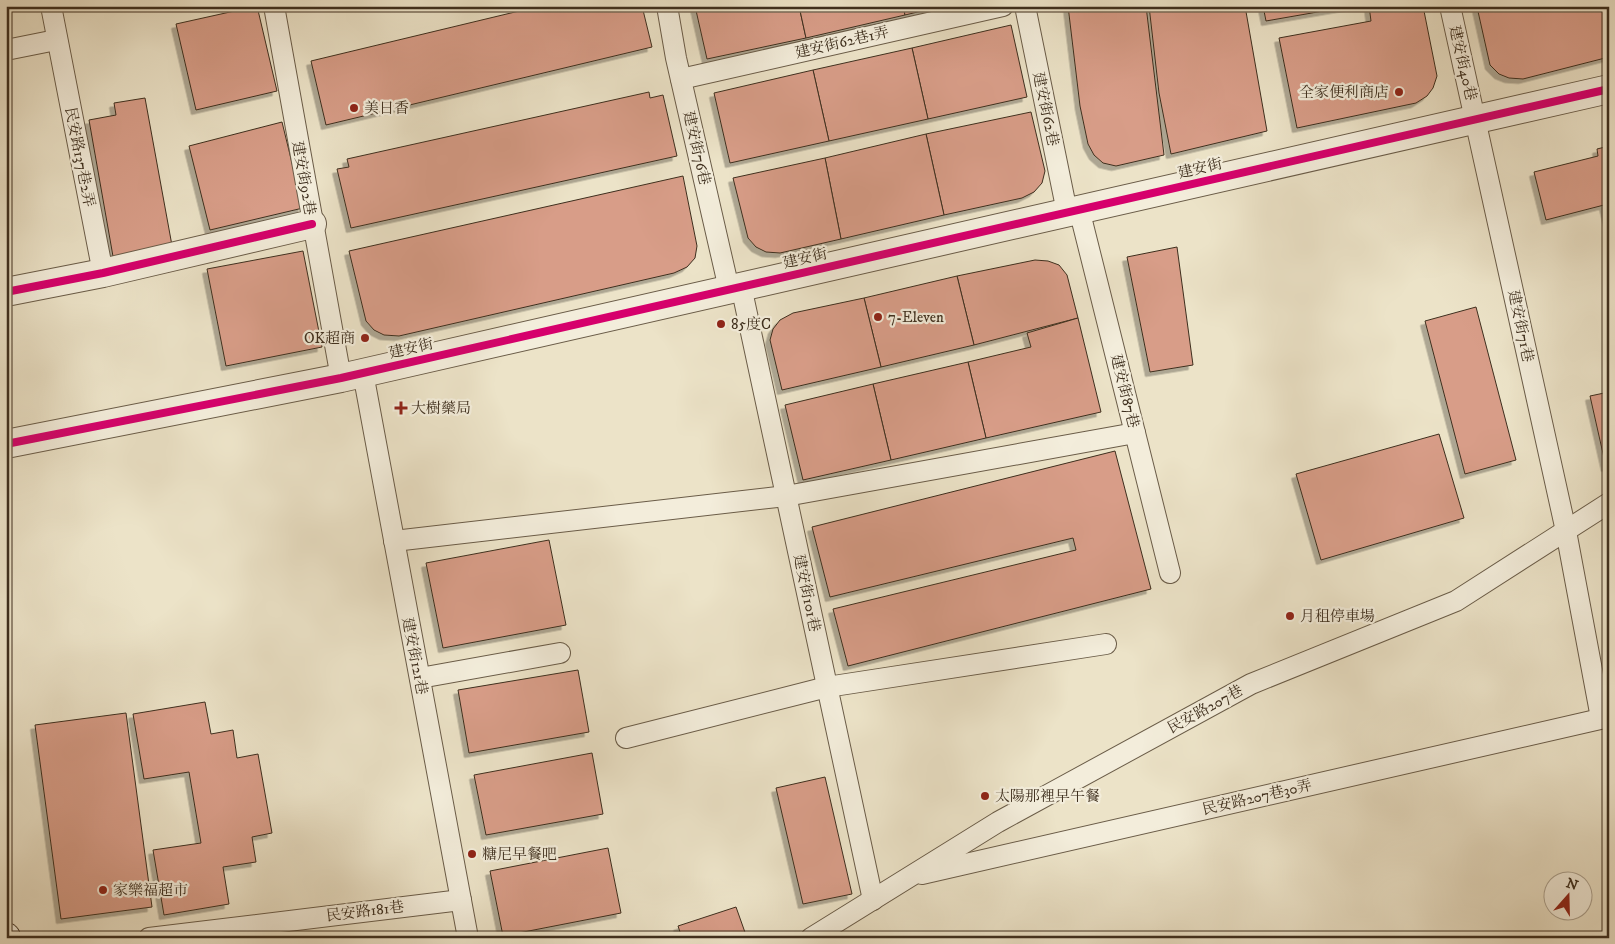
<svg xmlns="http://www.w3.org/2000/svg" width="1615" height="944" font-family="'IM FELL DW Pica','Noto Serif TC',serif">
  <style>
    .building { fill: #d89d88; stroke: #3e2f1e; filter: url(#shadow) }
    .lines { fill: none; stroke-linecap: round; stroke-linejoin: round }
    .lane-casing { stroke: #6a5c48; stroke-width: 22 }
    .street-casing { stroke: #6a5c48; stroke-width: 30 }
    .secondary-casing { stroke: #3e2f1e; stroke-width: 30 }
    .lane { stroke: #f3eddb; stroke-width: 20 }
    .street { stroke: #f3eddb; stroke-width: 28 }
    .secondary { stroke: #f3eddb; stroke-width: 28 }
    .cycleway-casing { stroke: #f3eddb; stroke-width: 11 }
    .cycleway { stroke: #d6006c; stroke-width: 8 }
    .poi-dot { fill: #8f2418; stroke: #f3eddb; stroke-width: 2 }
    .labels { text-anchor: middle; stroke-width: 4.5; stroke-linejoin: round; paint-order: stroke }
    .street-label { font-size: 15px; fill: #3e2f1e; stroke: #f3eddb }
    .poi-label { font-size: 15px; fill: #3e2f1e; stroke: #f3eddb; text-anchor: start }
  </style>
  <defs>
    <filter id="shadow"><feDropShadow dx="-4.5" dy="4.5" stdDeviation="0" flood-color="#0004"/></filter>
  </defs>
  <rect width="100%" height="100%" fill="#ece3c8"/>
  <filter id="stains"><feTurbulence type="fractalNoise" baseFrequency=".004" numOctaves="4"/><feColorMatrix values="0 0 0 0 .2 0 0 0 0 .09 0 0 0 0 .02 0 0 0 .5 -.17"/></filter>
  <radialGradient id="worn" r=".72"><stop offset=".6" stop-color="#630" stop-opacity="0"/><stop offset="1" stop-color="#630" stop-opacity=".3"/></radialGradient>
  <!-- building -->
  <g class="building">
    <path d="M257,6L277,91L196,110L176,24Z"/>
    <path d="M540,6H642L652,47L326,125L311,61Z"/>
    <path d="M695,6H799L806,38L707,59Z"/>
    <path d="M799,6H903L905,15L806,38Z"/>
    <path d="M903,6H943L905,15Z"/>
    <path d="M1068,6H1146L1164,155L1116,166L1103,163L1094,155L1088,144L1080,106Z"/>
    <path d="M1149,6H1245L1267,131L1171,154L1159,93Z"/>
    <path d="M1263,6H1352L1266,21Z"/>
    <path d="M1369,6H1423L1437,76L1433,88L1427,96L1416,103L1297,128L1279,38L1371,21Z"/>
    <path d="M1609,6V57L1523,79L1509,78L1499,74L1490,65L1477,7Z"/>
    <path d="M1011,25L1027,97L928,119L912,48Z"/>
    <path d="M912,48L928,119L829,141L813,70Z"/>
    <path d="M813,70L829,141L730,163L714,93Z"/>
    <path d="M649,92L650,98L663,95L677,156L351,228L337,169L349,167L347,159Z"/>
    <path d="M145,98L173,251L114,262L89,120L116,115L114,103Z"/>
    <path d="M1031,112L1045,171L1042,183L1034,192L1022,198L944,215L926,134Z"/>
    <path d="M282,122L303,208L210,230L189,146Z"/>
    <path d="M926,134L944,215L841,239L825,158Z"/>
    <path d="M1609,146V225L1604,205L1546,220L1534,172L1598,156L1597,149Z"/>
    <path d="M825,158L841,239L780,253L766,252L756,247L748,238L733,178Z"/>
    <path d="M683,176L697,246L695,258L687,267L674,273L399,336L384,335L374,330L366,321L349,251Z"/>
    <path d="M1177,247L1193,365L1150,372L1127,257Z"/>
    <path d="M6,250L12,277L6,278Z"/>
    <path d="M303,251L322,347L226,366L207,269Z"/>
    <path d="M1035,260L1048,261L1059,265L1067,275L1078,318L974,345L957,276Z"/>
    <path d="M957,276L974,345L881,367L864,298Z"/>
    <path d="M864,298L881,367L782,390L770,340L773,329L780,320L793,313Z"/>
    <path d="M1476,307L1516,460L1465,474L1425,321Z"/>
    <path d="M1078,318L1101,412L986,438L968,362L1031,347L1027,333Z"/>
    <path d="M968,362L986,438L891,460L873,384Z"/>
    <path d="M873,384L891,460L803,480L785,405Z"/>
    <path d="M1609,392V466L1606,467L1590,396Z"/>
    <path d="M1439,434L1464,518L1321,560L1296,474Z"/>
    <path d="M1115,451L1151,589L848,666L833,609L1076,550L1073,538L830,597L812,527Z"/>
    <path d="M549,540L566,625L443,648L426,563Z"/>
    <path d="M578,670L589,732L469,753L458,690Z"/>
    <path d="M205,702L211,734L233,730L237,758L258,754L272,833L252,837L256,862L223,867L229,904L164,915L153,850L201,843L189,772L144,779L133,714Z"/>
    <path d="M126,713L152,907L61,919L35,725Z"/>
    <path d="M592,753L603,814L486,835L474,775Z"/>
    <path d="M825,777L852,894L803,904L776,788Z"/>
    <path d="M608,848L621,913L503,936L490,871Z"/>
    <path d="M736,907L747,938H682L678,926Z"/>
  </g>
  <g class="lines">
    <!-- lane casing -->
    <g class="lane-casing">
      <g id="lane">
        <path d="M51,6L103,273"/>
        <path d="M274,6L341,378"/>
        <path d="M667,6L676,58L729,289"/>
        <path d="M1025,6L1067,212"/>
        <path d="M1450,6L1566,531L1601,718"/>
        <path d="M6,50L56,40"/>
        <path d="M681,79L1003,6"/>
        <path d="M1079,209L1170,573"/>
        <path d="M741,286L873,900"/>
        <path d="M363,373L468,938"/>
        <path d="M394,541L786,496L1135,433"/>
        <path d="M420,678L560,653"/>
        <path d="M626,738L827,687L1106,644"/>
        <path d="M922,874L1609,717"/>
        <path d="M149,938L461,900"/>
        <path d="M811,938L998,822L1251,684L1456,601L1609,503"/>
      </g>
    </g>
    <!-- street casing -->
    <g class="street-casing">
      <g id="street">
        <path d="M6,292L103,273L312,224"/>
        <path d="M6,444L341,378L1609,89"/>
      </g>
    </g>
    <!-- secondary casing -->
    <g class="secondary-casing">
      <path id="secondary" d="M6,937V938"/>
    </g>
    <!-- lane -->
    <use href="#lane" class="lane"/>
    <!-- street -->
    <use href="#street" class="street"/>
    <!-- secondary -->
    <use href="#secondary" class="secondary"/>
    <!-- cycleway casing -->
    <g class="cycleway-casing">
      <g id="cycleway">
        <path d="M6,292L103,273L312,224"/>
        <path d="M6,444L341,378L1609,89"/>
      </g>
    </g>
    <!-- cycleway -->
    <use href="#cycleway" class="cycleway"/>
  </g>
  <!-- markers -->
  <g class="poi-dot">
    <circle cx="1399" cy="92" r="5"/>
    <circle cx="354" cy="108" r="5"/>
    <circle cx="878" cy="317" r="5"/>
    <circle cx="721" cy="324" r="5"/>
    <circle cx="365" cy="338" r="5"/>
    <path d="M398.5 400.5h5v5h5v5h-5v5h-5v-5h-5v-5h5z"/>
    <circle cx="1290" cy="616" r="5"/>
    <circle cx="985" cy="796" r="5"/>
    <circle cx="472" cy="854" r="5"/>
    <circle cx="103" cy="890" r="5"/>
  </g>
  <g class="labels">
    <!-- street labels -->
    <g class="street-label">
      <text transform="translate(842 42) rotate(-13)" y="5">建安街62巷1弄</text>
      <text transform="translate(1463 63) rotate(77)" y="5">建安街40巷</text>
      <text transform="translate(1046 109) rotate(78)" y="5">建安街62巷</text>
      <text transform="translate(697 148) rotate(77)" y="5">建安街76巷</text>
      <text transform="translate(80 157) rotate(79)" y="5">民安路137巷2弄</text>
      <text transform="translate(1200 168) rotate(-13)" y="5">建安街</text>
      <text transform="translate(304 178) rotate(80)" y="5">建安街92巷</text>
      <text transform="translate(805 258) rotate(-13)" y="5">建安街</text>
      <text transform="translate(1521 326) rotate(78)" y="5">建安街71巷</text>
      <text transform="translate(411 348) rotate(-13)" y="5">建安街</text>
      <text transform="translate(1125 391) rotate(76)" y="5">建安街87巷</text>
      <text transform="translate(807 593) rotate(78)" y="5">建安街101巷</text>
      <text transform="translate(415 656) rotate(79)" y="5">建安街121巷</text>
      <text transform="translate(1205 709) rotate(-29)" y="5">民安路207巷</text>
      <text transform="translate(1257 797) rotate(-13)" y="5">民安路207巷30弄</text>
      <text transform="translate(365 911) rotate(-7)" y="5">民安路181巷</text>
    </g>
    <!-- poi labels -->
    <g class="poi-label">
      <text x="1389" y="97" text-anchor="end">全家便利商店</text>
      <text x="364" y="113">美日香</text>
      <text x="888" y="322">7-Eleven</text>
      <text x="731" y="329">85度C</text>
      <text x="355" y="343" text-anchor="end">OK超商</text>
      <text x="411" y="413">大樹藥局</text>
      <text x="1300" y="621">月租停車場</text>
      <text x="995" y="801">太陽那裡早午餐</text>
      <text x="482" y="859">糖尼早餐吧</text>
      <text x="113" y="895">家樂福超市</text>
    </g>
  </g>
  <!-- margin -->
  <rect width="1615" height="944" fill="none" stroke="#ece3c8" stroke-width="25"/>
  <rect x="8" y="8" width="1600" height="929" fill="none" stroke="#3e2f1e" stroke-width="2.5"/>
  <rect x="12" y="12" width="1590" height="919" fill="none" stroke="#3e2f1e"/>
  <!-- north arrow -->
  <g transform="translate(1568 896) rotate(20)"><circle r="24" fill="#f3eddb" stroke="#aba18f"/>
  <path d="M0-4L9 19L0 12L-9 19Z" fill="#8f2418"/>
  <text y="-8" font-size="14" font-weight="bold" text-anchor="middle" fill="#3e2f1e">N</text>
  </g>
  <rect width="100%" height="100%" filter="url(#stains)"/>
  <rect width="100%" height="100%" fill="url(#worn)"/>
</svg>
